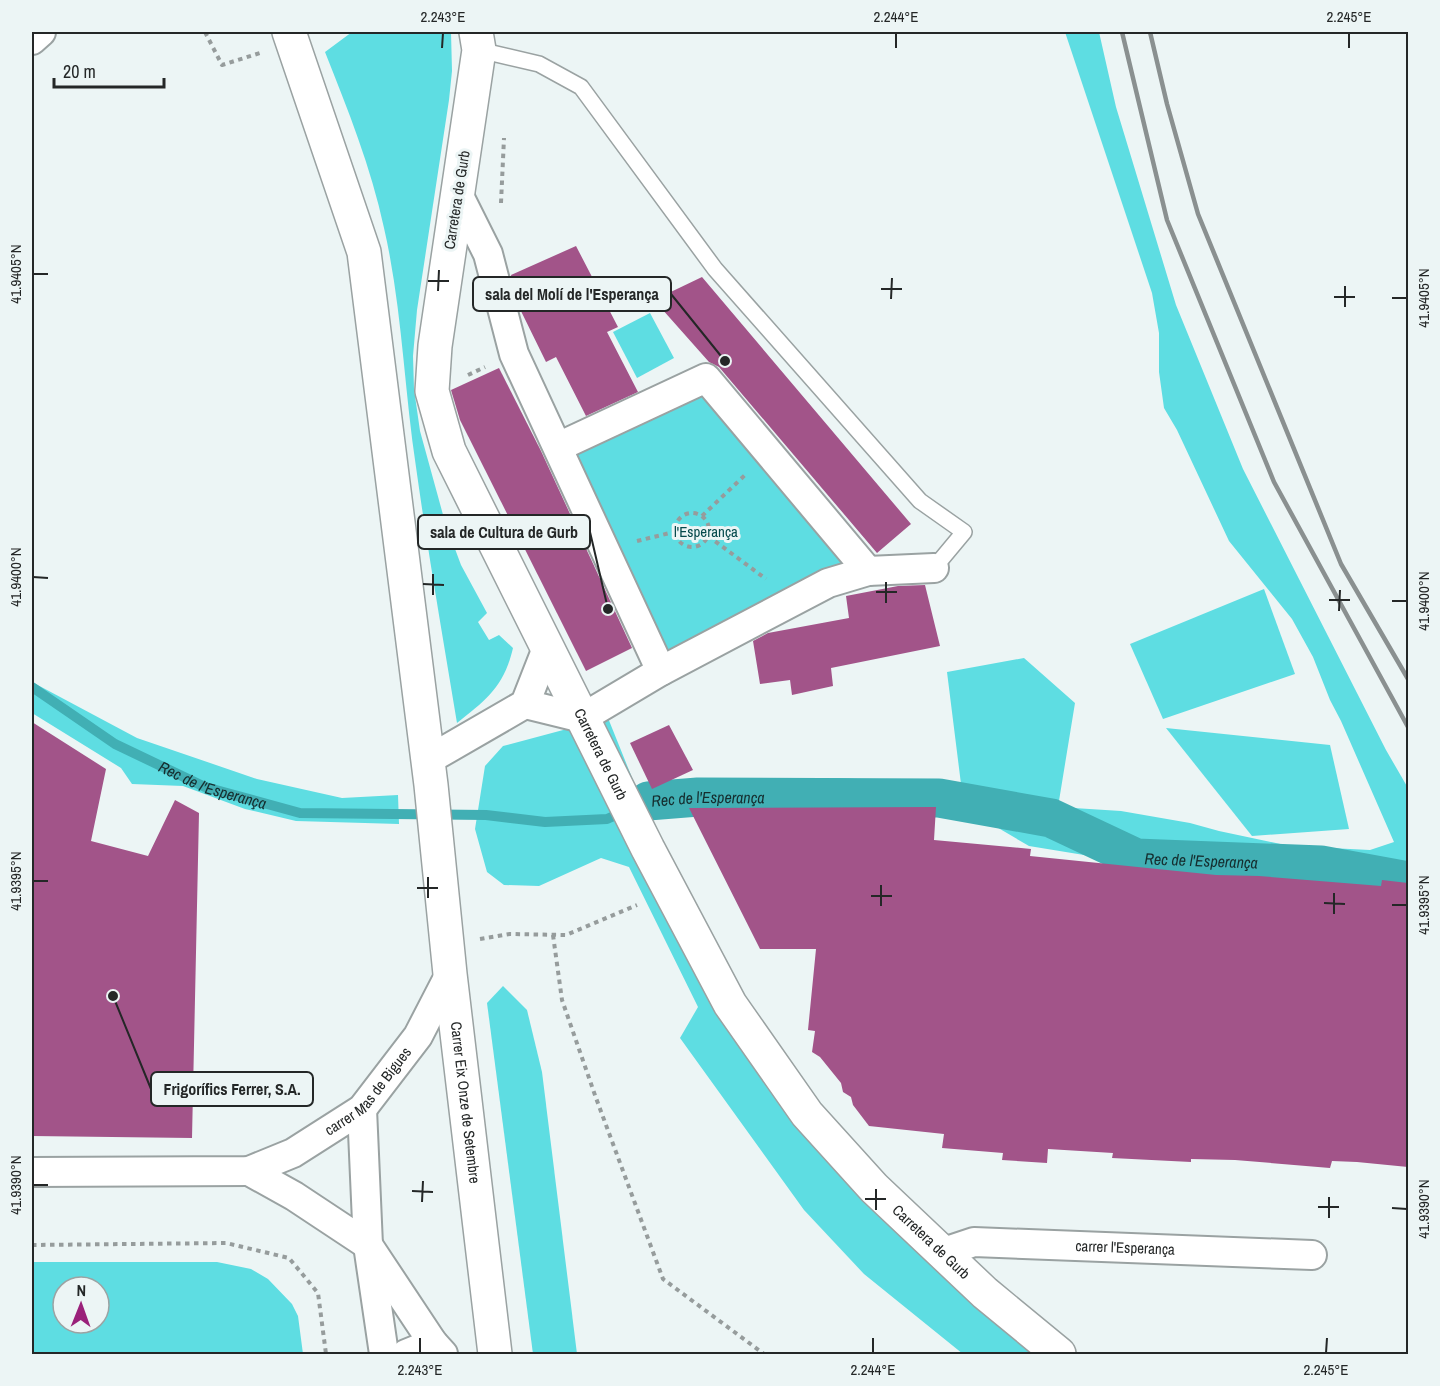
<svg xmlns="http://www.w3.org/2000/svg" width="1440" height="1386" font-family="'Archivo Narrow',sans-serif">
  <style>
    .green { fill: #5edde2; fill-rule: evenodd }
    .lines { fill: none; stroke-linecap: round; stroke-linejoin: round }
    .stream { stroke: #41afb4; stroke-width: 10 }
    .canal { stroke: #41afb4; stroke-width: 39 }
    .building { fill: #a25489 }
    .lane-casing { stroke: #9aa2a2; stroke-width: 18 }
    .street-casing { stroke: #9aa2a2; stroke-width: 32 }
    .secondary-casing { stroke: #9aa2a2; stroke-width: 36 }
    .path { stroke: #969c9c; stroke-width: 4; stroke-dasharray: 4.5 4.5; stroke-linecap: butt }
    .lane { stroke: #fff; stroke-width: 15 }
    .street { stroke: #fff; stroke-width: 28 }
    .secondary { stroke: #fff; stroke-width: 33 }
    .rail { stroke: #8a9090; stroke-width: 4.5 }
    .ticks { fill: none; stroke: #242727; stroke-width: 2 }
    .labels { text-anchor: middle; stroke-width: 6; stroke-linejoin: round; paint-order: stroke }
    .street-label { font-size: 15px; fill: #242727; stroke: #ecf5f5 }
    .park-label { font-size: 15px; fill: #04494b; stroke: #ecf5f5 }
    .water-label { font-size: 16px; font-style: italic; fill: #152e2f; stroke: #ecf5f5 }
    .leader { fill: none; stroke: #242727; stroke-width: 2 }
    .callout-dot { fill: #242727; stroke: #ecf5f5; stroke-width: 2 }
    .callout { fill: #ecf5f5; stroke: #242727; stroke-width: 2 }
    .callout-label { font-size: 16px; text-anchor: middle; font-weight: bold; fill: #242727 }
    .neatline { fill: none; stroke: #242727; stroke-width: 2 }
    .ticks-label { font-size: 15px; text-anchor: middle; fill: #242727 }
  </style>
  <rect width="100%" height="100%" fill="#ecf5f5"/>
  <!-- green -->
  <g class="green">
    <path d="M352,32H451L452,71L449,100L417,310L413,356L414,389L420,431L445,522L461,565L487,613L478,622L489,640L499,635L513,648C504,687 486,700 457,723C443,638 428,553 416,467C404,388 402,306 384,228C371,167 348,110 325,52Z"/>
    <path d="M1065,32H1099L1116,107L1176,305L1243,469L1386,750L1408,788V882L1372,876L1139,864L1029,846L971,812L938,806L754,799L669,804L667,786L836,778L923,782L962,792L947,672L1024,658L1075,703L1058,807L1121,811L1190,823L1219,831L1290,846L1370,850L1394,842L1341,721L1330,700L1313,657L1292,619L1229,541L1177,430L1164,408L1159,372V333L1152,293Z"/>
    <path d="M650,313L674,358L637,378L613,332Z"/>
    <path d="M706,378L868,571L661,671L558,447Z"/>
    <path d="M1264,589L1295,674L1163,719L1130,644Z"/>
    <path d="M32,682L137,738L257,779L342,798L398,795L399,824L296,821L245,809L183,786L132,784L121,768L32,713Z"/>
    <path d="M608,718L643,805L742,1001L817,1109L1069,1354H963L864,1274L804,1210L680,1038L698,1007L629,867L601,858L539,886L504,885L487,872L475,829L485,766L503,746Z"/>
    <path d="M1166,728L1330,745L1349,829L1252,836Z"/>
    <path d="M503,986L527,1010L542,1072L577,1354H533L487,1003Z"/>
    <path d="M32,1262H217L251,1269L268,1279L292,1304L298,1316L303,1354H32ZM63,1287H99V1323H63Z"/>
  </g>
  <g class="lines">
    <!-- stream -->
    <path class="stream" id="s1" d="M32,687L115,744L205,787L300,813L486,815L545,822L607,819L648,801"/>
    <!-- canal -->
    <path class="canal" id="s2" d="M648,801L698,797L939,798L1051,818L1136,858L1321,865L1408,881"/>
  </g>
  <!-- building -->
  <g class="building">
    <path d="M576,246L618,327L607,332L638,392L586,416L556,357L546,362L519,307L511,275Z"/>
    <path d="M702,277L911,524L877,553L719,367L709,362L654,300Z"/>
    <path d="M499,368L541,451L632,648L586,671L460,420L451,390Z"/>
    <path d="M925,585L940,646L831,668L833,686L792,695L790,680L760,684L753,641L768,633L849,618L846,596L898,586Z"/>
    <path d="M32,722L106,769L91,841L148,856L175,800L199,813L192,1138L32,1136Z"/>
    <path d="M669,725L693,770L652,789L630,743Z"/>
    <path d="M936,807L934,840L1031,849L1030,856L1216,875L1259,876L1381,886L1382,880L1408,883V1167L1357,1162L1332,1161L1330,1168L1235,1160L1191,1159V1162L1112,1158L1113,1153L1048,1149L1047,1163L1002,1160L1003,1153L942,1148L944,1134L869,1126L853,1105L851,1097L843,1092L841,1083L820,1057L812,1052L815,1031L808,1030L816,949H760L689,808Z"/>
  </g>
  <g class="lines">
    <!-- lane casing -->
    <g class="lane-casing">
      <path id="lane" d="M479,50L539,64L581,87L715,269L920,501L964,532L934,568"/>
    </g>
    <!-- street casing -->
    <g class="street-casing">
      <g id="street">
        <path d="M32,40L41,32"/>
        <path d="M458,194L488,254L514,354L661,671"/>
        <path d="M558,447L706,378L868,571"/>
        <path d="M525,704L582,718L661,671L828,583L868,571L934,568"/>
        <path d="M428,760L525,704L547,648"/>
        <path d="M362,1109L368,1245L384,1354"/>
        <path d="M249,1171L294,1196L368,1245L433,1343L443,1354"/>
        <path id="s3" d="M32,1172L249,1171L293,1153L362,1109L418,1036L450,974"/>
        <path id="s4" d="M941,1253L974,1242L1312,1255"/>
        <path d="M406,1354L433,1343"/>
      </g>
    </g>
    <!-- secondary casing -->
    <g class="secondary-casing">
      <g id="secondary">
        <path id="s5" d="M289,32L364,252L431,785L450,974L495,1354"/>
        <path id="s6" d="M476,32L479,50L435,346L432,391L449,451L648,849L730,1004L807,1114L874,1188L985,1293L1059,1354"/>
      </g>
    </g>
    <!-- path -->
    <g class="path">
      <path d="M205,32L222,65L260,53"/>
      <path d="M501,203L504,138"/>
      <path d="M468,375L485,367"/>
      <circle cx="692" cy="530" r="17"/>
      <path d="M702,516L745,475"/>
      <path d="M708,536L766,579"/>
      <path d="M637,541L674,532"/>
      <path d="M553,935L562,1000L596,1098L663,1279L764,1354"/>
      <path d="M480,939L510,934L566,935L637,905"/>
      <path d="M32,1245L226,1243L289,1258L318,1293L326,1354"/>
    </g>
    <!-- lane -->
    <use href="#lane" class="lane"/>
    <!-- street -->
    <use href="#street" class="street"/>
    <!-- secondary -->
    <use href="#secondary" class="secondary"/>
    <!-- rail -->
    <g class="rail">
      <path d="M1122,32L1167,220L1274,482L1408,727"/>
      <path d="M1150,32L1167,104L1198,214L1341,564L1408,679"/>
    </g>
  </g>
  <!-- ticks -->
  <path class="ticks" d="M442,48L443,33M896,48V33M1349,48V33M33,274H48M428,281H449M881,289H902M438,291L439,270M1334,297H1355M1392,298H1407M891,299L892,278M1345,307V286M33,577L48,578M423,584L444,585M876,592H897M433,595V574M1329,600H1350M1392,601H1407M886,603V582M1339,611L1340,590M33,881H48M417,888H438M871,896H892M428,898V877M1324,903L1345,904M1392,905H1407M881,906V885M1334,914V893M33,1185H48M412,1191L433,1192M865,1199H886M422,1202L423,1181M1318,1207H1339M1392,1208L1407,1209M876,1210V1189M1329,1218V1197M420,1353V1338M873,1353V1338M1326,1353L1327,1338"/>
  <g class="labels">
    <!-- street labels -->
    <g class="street-label">
      <text transform="translate(457 200) rotate(-81)" y="5">Carretera de Gurb</text>
      <text dy="5" stroke="none"><textPath href="#s6" startOffset="764">Carretera de Gurb</textPath></text>
      <text dy="5" stroke="none"><textPath href="#s3" startOffset="363">carrer Mas de Bigues</textPath></text>
      <text dy="5" stroke="none"><textPath href="#s5" startOffset="1089">Carrer Eix Onze de Setembre</textPath></text>
      <text dy="5" stroke="none"><textPath href="#s6" startOffset="1358">Carretera de Gurb</textPath></text>
      <text dy="5" stroke="none"><textPath href="#s4" startOffset="186">carrer l'Esperança</textPath></text>
    </g>
    <!-- park labels -->
    <g class="park-label">
      <text x="706" y="537">l'Esperança</text>
    </g>
    <!-- water labels -->
    <g class="water-label">
      <text dy="6" stroke="none"><textPath href="#s1" startOffset="207">Rec de l'Esperança</textPath></text>
      <text dy="6" stroke="none"><textPath href="#s2" startOffset="60">Rec de l'Esperança</textPath></text>
      <text dy="6" stroke="none"><textPath href="#s2" startOffset="564">Rec de l'Esperança</textPath></text>
    </g>
  </g>
  <!-- callouts -->
  <path class="leader" d="M725 361L671 294M608 609L590 532M113 996L151 1089"/>
  <g class="callout-dot">
    <circle cx="725" cy="361" r="6"/>
    <circle cx="608" cy="609" r="6"/>
    <circle cx="113" cy="996" r="6"/>
  </g>
  <g class="callout">
    <rect x="473" y="277" width="198" height="34" rx="6"/>
    <rect x="418" y="515" width="172" height="34" rx="6"/>
    <rect x="151" y="1072" width="162" height="34" rx="6"/>
  </g>
  <g class="callout-label">
    <text x="572" y="300">sala del Molí de l'Esperança</text>
    <text x="504" y="538">sala de Cultura de Gurb</text>
    <text x="232" y="1095">Frigorífics Ferrer, S.A.</text>
  </g>
  <!-- border -->
  <rect width="1440" height="1386" fill="none" stroke="#ecf5f5" stroke-width="66"/>
  <!-- north arrow -->
  <g transform="translate(81 1305) rotate(1)"><circle r="28" fill="#ecf5f5" stroke="#9ca3a3" stroke-width="1.5"/>
  <path d="M0-4.5L10 22L0 15L-10 22Z" fill="#9a217a"/>
  <text y="-9" font-size="16" font-weight="bold" text-anchor="middle" fill="#242727">N</text>
  </g>
  <!-- scale -->
  <path d="M54 78v9h110v-9" fill="none" stroke="#242727" stroke-width="3"/>
  <text x="63" y="78" font-size="18" fill="#242727" stroke="#ecf5f5" stroke-width="4.5" paint-order="stroke">20 m</text>
  <rect x="33" y="33" width="1374" height="1320" class="neatline"/>
  <g class="ticks-label">
    <text x="443" y="22">2.243°E</text>
    <text x="896" y="22">2.244°E</text>
    <text x="1349" y="22">2.245°E</text>
    <text transform="translate(16 274) rotate(-90)" y="5">41.9405°N</text>
    <text transform="translate(1424 298) rotate(-90)" y="5">41.9405°N</text>
    <text transform="translate(16 577) rotate(-90)" y="5">41.9400°N</text>
    <text transform="translate(1424 601) rotate(-90)" y="5">41.9400°N</text>
    <text transform="translate(16 881) rotate(-90)" y="5">41.9395°N</text>
    <text transform="translate(1424 905) rotate(-90)" y="5">41.9395°N</text>
    <text transform="translate(16 1185) rotate(-90)" y="5">41.9390°N</text>
    <text transform="translate(1424 1209) rotate(-90)" y="5">41.9390°N</text>
    <text x="420" y="1375">2.243°E</text>
    <text x="873" y="1375">2.244°E</text>
    <text x="1326" y="1375">2.245°E</text>
  </g>
</svg>
